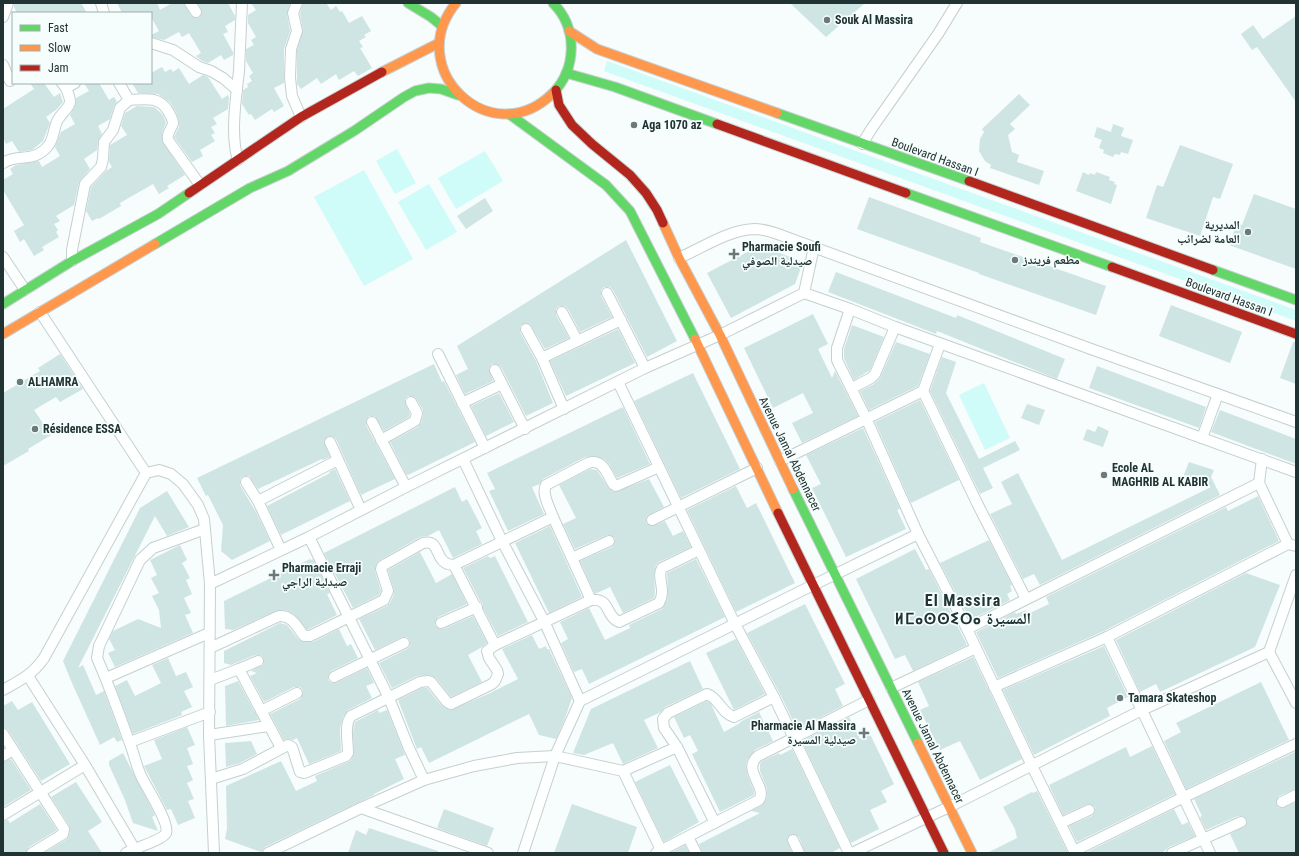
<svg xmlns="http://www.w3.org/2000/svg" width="1299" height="856" font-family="'Roboto Condensed','Noto Naskh Arabic','Noto Sans Tifinagh',sans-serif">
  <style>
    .green { fill: #cffbf8 }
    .building { fill: #cee5e4 }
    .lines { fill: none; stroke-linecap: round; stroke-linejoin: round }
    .street-casing { stroke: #c5d0cf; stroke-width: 12 }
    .fast-casing { stroke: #c5d0cf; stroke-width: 11 }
    .slow-casing { stroke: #c5d0cf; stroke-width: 11 }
    .jam-casing { stroke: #c5d0cf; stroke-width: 11 }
    .street { stroke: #feffff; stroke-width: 10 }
    .fast { stroke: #63d668; stroke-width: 9 }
    .slow { stroke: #ff974d; stroke-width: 9 }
    .jam { stroke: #b3261e; stroke-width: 9 }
    .poi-dot { fill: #6c7979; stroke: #f5fefd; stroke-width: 1.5 }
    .labels { text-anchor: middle; stroke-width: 3.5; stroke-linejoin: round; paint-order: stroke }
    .poi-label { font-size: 12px; font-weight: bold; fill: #213332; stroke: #f5fefd; text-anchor: start }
    .street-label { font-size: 12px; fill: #213332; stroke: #f5fefd }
    .district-label { font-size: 16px; font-weight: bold; letter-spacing: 1px; fill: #213332; stroke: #f5fefd }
  </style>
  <rect width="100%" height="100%" fill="#f7fcfc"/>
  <!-- green -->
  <g class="green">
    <path d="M607,61L1296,310V321L604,71Z"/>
    <path d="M397,149L416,183L395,194L376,161Z"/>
    <path d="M485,151L503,181L456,209L438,178Z"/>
    <path d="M364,170L413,259L364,286L314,197Z"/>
    <path d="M429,184L457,232L426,250L398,202Z"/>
    <path d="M984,383L1010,438L985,450L959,395Z"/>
  </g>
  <!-- building -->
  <g class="building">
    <path d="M14,3H81L87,13H17L14,7Z"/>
    <path d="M117,3H157L160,10L172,3H184L191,16L196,18L200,17L202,12L198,3H228L235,16V20L225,26L228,32L223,34L233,52V55L224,60L221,55L208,63L202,61L196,56L201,53L189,33L182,37L179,32L164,40L151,37V35L159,31L151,17V13H122Z"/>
    <path d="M251,3H290L287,14L290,31L284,49V83L274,88L284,106L274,112L272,109L255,120L251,114L249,115L242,104L243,90L248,87L247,84L252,81L249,76L253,73L246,61V49L254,45L251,40L256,37L248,23V15L256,10Z"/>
    <path d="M303,3H326L331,10L336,6L340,12L342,11L349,23L362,16L371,31L364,35L366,37L359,41L363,47L360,48L372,68L358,76L354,71L339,80L336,74L321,84L317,78L301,89L297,84V50L303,30L300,14Z"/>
    <path d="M790,3H865L826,37Z"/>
    <path d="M1296,16V102L1257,47L1252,50L1241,34L1253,25L1263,39Z"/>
    <path d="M162,67L165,72L171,69L173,72L179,68L189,84L203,75L208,77L222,99L228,95L229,98L228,109L213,118L217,124L211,127L215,133L211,135L215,141L200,150L203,156L192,162L174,137L179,127V121L176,112L170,102L158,94L138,93L132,83H151V73Z"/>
    <path d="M30,83H44L54,97L60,93L63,102L57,109L46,117L50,123L43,141L32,150L19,152L12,141L6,144L3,138V109L34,89Z"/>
    <path d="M84,83H99L109,100L114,97L117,102L114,106L110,119L98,126L102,134L98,141L97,150L84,159L90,169L79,182L74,205L56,216L60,221L54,224L58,230L56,232L59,237L42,247L44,250L34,256L24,239L20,242L14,231L24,225L3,190V180L13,174L10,169L16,165L39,161L42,167L60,156L55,147L61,132L75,124L70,115L75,107L76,98L89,91Z"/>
    <path d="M1019,94L1030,105L1010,124L1015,129L1008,135L1012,152L1019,155L1017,162L1044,171L1039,185L990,168L991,165L985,161L979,151L980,139L984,132L982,129Z"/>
    <path d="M137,106L154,107L162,114L166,122L162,133V141L185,175L167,186L169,188L159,194L153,184L120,203L121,206L99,219L98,218L92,221L86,211L91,187L106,171L112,167L109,162L110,145L127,135L121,126L125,113Z"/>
    <path d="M1113,124L1124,128L1121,136L1133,140L1128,154L1121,152L1120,155L1115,154L1113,157L1103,153L1104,150L1099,148L1102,140L1094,137L1097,127L1111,132Z"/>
    <path d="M1180,145L1233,164L1220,199L1213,197L1200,236L1146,218L1157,185L1163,187Z"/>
    <path d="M1083,172L1089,175L1090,173L1095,175L1096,172L1110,177L1109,180L1115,182L1114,184L1117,185L1111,204L1076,191Z"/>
    <path d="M1254,194L1296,209V269L1229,245L1237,223L1242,225Z"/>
    <path d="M869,197L981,238L980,242L1106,286L1096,315L979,274V273L857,229Z"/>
    <path d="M485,198L493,211L466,229L457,216Z"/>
    <path d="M626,240L677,341L647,357L613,290L610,287H604L601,290V296L612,317L580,332L568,309L565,306H559L556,309V315L569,338L545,349L530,324L526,323L520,326V332L536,361L553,403L526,416L501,367L496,364H492L489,369L493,381L465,394L456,375L468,369L457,346Z"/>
    <path d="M762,246L803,262L795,284L731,318L707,273L753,249Z"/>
    <path d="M836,272L956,318L957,315L1065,359L1057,379L937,331L936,334L828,292Z"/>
    <path d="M1171,305L1242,332L1230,363L1159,336Z"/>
    <path d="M813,314L828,344L818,349L832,378L835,371L858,416L802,443L792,423L813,413L803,393L773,408L744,348Z"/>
    <path d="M852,325L884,337L870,370L854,380L844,358V349Z"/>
    <path d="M618,329L635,363L566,396L550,361Z"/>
    <path d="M896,342L930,354L918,386L869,410L860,391L874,384L880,378Z"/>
    <path d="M1293,342H1296V384L1280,378Z"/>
    <path d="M60,354L83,389L60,402L56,397L34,410L51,435L28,449L29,451L3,466V393L40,371L38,368Z"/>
    <path d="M942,357L956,362L946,393L979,459L1015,441L1020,450L983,468L993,488L980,494L930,391Z"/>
    <path d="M434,364L442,382L444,381L475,442L408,475L406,474L390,442L418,427L421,423L423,415V410L415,397L408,396L405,399V402L410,414L409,417L384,431L375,416H369L366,421V425L395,479L361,495L336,439L333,437L328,436L325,439L324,442L330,457L323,460L322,459L258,489L249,476H245L242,477L240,479V485L256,512L270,541L232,560L221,551L223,525L208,495L206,496L197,478Z"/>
    <path d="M1097,366L1206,407L1199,428L1089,388Z"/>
    <path d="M693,373L740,469L681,498L634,401Z"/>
    <path d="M499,393L514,422L486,436L471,406Z"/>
    <path d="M920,400L959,480L911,503L875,422Z"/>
    <path d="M1027,404L1045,410L1039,425L1021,418Z"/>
    <path d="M623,407L650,464L617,478L609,464L604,459L594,456L585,457L543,479L540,484L532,487L544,514L508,531L489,491L495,489L487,473Z"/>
    <path d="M1220,410L1296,439V464L1211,432Z"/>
    <path d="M1098,426L1109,431L1103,447L1083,440L1087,429L1095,432Z"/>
    <path d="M863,428L900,509L897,510L906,529L846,557L812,488L821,484L806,455Z"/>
    <path d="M1189,462L1214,470L1211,477L1220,495L1040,585L1034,574L1023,579L990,514L1012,504L1001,482L1018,473L1062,560L1211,487L1183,477Z"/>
    <path d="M335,469L350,501L281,535L267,506L330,473L329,472Z"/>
    <path d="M590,469L597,470L608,487L615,492L649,479L664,507L647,516L646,519V523L652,526L665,521L673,536L683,531L691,547L659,562L656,565L654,575L655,593L654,598L623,613L610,587L595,594L580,561L612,547L615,542V538L610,535H607L575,549L563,524L576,518L559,485Z"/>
    <path d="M736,486L747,508L756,503L795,583L736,612L687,510Z"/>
    <path d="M455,487L462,502L467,499L482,528L476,531L482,544L453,558L439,530L428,536L420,537L378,561L376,564L375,571L381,591L379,595L353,608L324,553Z"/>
    <path d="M167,491L189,527L167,536L155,516L78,668L83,665L96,695L104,691L122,740L117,742L114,737L100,745L72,683L63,661L140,508Z"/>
    <path d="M1258,496L1279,541L1104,631L998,678L976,632L1015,612L1016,614L1026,610L1028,614L1049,604L1046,597L1226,507L1228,511Z"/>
    <path d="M550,526L582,597L549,613L515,543Z"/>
    <path d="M989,540L1012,585L1010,586L1012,591L1007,594L1010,600L970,620L940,563Z"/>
    <path d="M180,545L187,560L182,563L190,578L186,580L192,594L184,598L191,613L185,615L193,633L115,667L108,653L115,650L109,639L113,631L138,619L161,628L159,610L152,596L159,593L151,578L157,575L150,560Z"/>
    <path d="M915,549L926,570L929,569L967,645L913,671L905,655L895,659L856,579Z"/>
    <path d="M420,552L436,583L452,574L467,604L438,617L435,622V626L438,628L443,629L473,616L487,643L482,647L468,655L482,682L451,697L436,678L430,675L417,676L392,688L379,663L407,649L410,646V641L407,637H402L375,650L359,619L387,606L390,603L394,594V590L388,570Z"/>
    <path d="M488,556L490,558L495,556L528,622L498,636L483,608V604L480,601L463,568Z"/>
    <path d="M310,559L311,560L313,559L330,593L327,594L337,615L307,630L294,614L285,610H279L233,630L225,629L224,601Z"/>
    <path d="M696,559L725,617L589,684L582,669L574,672L561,643L568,639L560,622L589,608L605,640L630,628L629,625L662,609L667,600L668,594L667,573Z"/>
    <path d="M1246,573L1280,585L1255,647L1160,692L1156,684L1140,692L1116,640Z"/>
    <path d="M805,604L845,684L835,689L843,706L797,729L780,694L747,633Z"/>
    <path d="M280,623L287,625L299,640L304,642H313L339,629L347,646L351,644L358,658L331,671L328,676V680L331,683H336L367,668L374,683L366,686L372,698L348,710L343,717L340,729L341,751L309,764L297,738L293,740L288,739L284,740L270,714L300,699L303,694V690L300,687H294L264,702L250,676L257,673L251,671L263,665L264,661L262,656L255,655L231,665L224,663V651Z"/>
    <path d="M532,635L539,649L546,646L547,649H549L572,698L564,721L556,739L539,735L529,714L429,763L421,747L417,749L398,700L422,688H427L442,706L451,710L488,694L518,679L502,649Z"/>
    <path d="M736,639L765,694L734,710L706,653Z"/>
    <path d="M1104,646L1128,697L1107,708L1110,716L1034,755L1003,690Z"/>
    <path d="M973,657L1022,759L980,780L960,741L940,750L920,710L929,706L918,682Z"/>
    <path d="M168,658L176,676L186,672L193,687L184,691L192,707L181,712L182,715L133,734L115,686L127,680L135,696L161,683L152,665Z"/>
    <path d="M690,661L703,689L665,707L661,712L644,720L658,748L623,764L613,743L584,755L573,753L591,709Z"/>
    <path d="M238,681L259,720L226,726L225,686Z"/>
    <path d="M1261,682L1289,740L1186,789L1164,741L1181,732L1176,723Z"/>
    <path d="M12,701L18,710L32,702L70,764L41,781L8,730L3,728V706Z"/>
    <path d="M707,701L711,704L724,732L740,723V722L759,712L773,741L755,750L747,760L746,766L747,774L754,791V795L720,812L692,754L698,751L690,735L684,738L674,717Z"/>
    <path d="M378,710L379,713L387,710L405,755L395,759L404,779L374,794V795L265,847L261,852L225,839L227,829L226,786L281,761L296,791L317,781L315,776L348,762L351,760L354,753L353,734L355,722Z"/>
    <path d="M849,717L860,739L870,734L894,784L881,791L887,802L870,810L879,829L851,843L802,741Z"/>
    <path d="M187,727L195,745L187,748L193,764L187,766L193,780L187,783L194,799L188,801L195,818L178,825L171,809L167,810L144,766L162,759L154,740Z"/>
    <path d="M251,741L257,754L240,763L226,767L225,743Z"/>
    <path d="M1152,746L1175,794L1077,842L1069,826L1092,816L1095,811V807L1090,804H1087L1063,815L1049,785L1126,747L1130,757Z"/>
    <path d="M792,749L840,848L831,853H805L799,837L793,834L788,836L787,840L792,853H702L699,844L760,813L751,811L762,805L767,797V789L760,771V764L762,761L779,753L780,755Z"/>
    <path d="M1295,752L1296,755V789L1279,796L1276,802L1278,807L1282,808L1296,802V853H1239L1230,834L1246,825L1247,820L1242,816H1238L1206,830L1200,817L1202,816L1194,799Z"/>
    <path d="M123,753L155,815L152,817L158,831L133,823L125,800L109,765V761Z"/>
    <path d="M11,759L31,790L3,807V762Z"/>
    <path d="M670,765L699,822L664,842L635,782Z"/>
    <path d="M76,782L102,822L88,831L102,853H44L67,839L69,836L70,830L69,825L51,797Z"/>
    <path d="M1037,791L1068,853H987L1017,838L1015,829L1003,807L1032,792L1033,793Z"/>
    <path d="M40,804L57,830L29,847L26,853H3V821L8,820L10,823Z"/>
    <path d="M572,804L637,827L628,853H554Z"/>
    <path d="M444,809L494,828L487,846L437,828Z"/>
    <path d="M1174,809L1182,825L1188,822L1195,836L1169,847L1162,853H1085Z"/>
    <path d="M369,828L438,851V853H348L356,830L366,835Z"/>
    <path d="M685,845L689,853H670Z"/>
  </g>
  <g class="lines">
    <!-- street casing -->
    <g class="street-casing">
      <g id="street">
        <path d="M101,3L104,13"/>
        <path d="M190,3L196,12"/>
        <path d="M297,3L293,13L297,31L291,49L290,78L292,96L301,117"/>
        <path d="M3,17L8,3"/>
        <path d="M151,43L173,50L199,67L211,71L223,78L237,90"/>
        <path d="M3,65L10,81"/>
        <path d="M62,83L66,88L75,83"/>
        <path d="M129,100C145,99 159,96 168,111C170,115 173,119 173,123C172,129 166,133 168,140L200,185"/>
        <path d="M862,144L872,128L938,34L957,3"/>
        <path d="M238,160C230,135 236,98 239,71C240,48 241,26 242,3"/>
        <path d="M3,163C18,153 33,164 48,146C55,138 53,126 59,118C69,104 74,107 66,88"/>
        <path d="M3,257L25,290"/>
        <path d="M679,258C702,248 728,230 754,229C761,229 769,231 775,233L1091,349L1296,422"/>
        <path d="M72,261V250L85,184L101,167L103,159L104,142L113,130L120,108L129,100L119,83"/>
        <path d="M607,293L645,368"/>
        <path d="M804,293L814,247"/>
        <path d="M850,309L837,348V360L866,418L918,534L967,629L1032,766L1075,853"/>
        <path d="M562,312L577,340"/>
        <path d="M526,329L542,358L564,409"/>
        <path d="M438,354L485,448"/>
        <path d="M542,358L621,320"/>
        <path d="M495,370L525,429"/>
        <path d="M618,382L735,624L774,697L849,853"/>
        <path d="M852,388L871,378L875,374L895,327"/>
        <path d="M923,391L978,505L1026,599"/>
        <path d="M462,403L502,384"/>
        <path d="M372,422L406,487"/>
        <path d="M1202,438L1218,394"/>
        <path d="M381,440L415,421L417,413L411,402"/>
        <path d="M330,442L361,510"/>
        <path d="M463,459L502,541L544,621L580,701"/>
        <path d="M780,461L923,391L940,344"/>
        <path d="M146,473L159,470L171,474L183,484L198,505L204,519L210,584L209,735L214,853"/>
        <path d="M246,482L258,501L281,550"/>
        <path d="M1259,483L1288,544"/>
        <path d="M258,501L338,460"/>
        <path d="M553,517L591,600C611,598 605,616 619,622L659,603C667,589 656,578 662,568L699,550"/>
        <path d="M652,520L757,468"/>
        <path d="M309,537L389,698L408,746L424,780"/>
        <path d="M572,558L609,541"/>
        <path d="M454,565L495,645L591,600"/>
        <path d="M210,584L309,537L406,487L645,368L720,335L804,293L850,309L895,327L1296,472"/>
        <path d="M441,623L477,607"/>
        <path d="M967,629L1259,483L1262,459"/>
        <path d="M1107,637L1210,853"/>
        <path d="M210,648L279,616C292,615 297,627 304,636H310L384,600L388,591L381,569L382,566L423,543C442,538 433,565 454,565L553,517C550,508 541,494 546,485L588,463C603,458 607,474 613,484L616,486L659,467"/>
        <path d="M1269,652L1296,575"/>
        <path d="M239,669L258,661"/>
        <path d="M28,676L85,765L137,853"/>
        <path d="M334,677L404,643"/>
        <path d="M106,678L209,633"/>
        <path d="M210,680L239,669L281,748"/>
        <path d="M994,687L1107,637L1288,544L1296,546"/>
        <path d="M891,688L976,648"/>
        <path d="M3,690C21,680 32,675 44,658L146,473L40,312"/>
        <path d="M261,711L297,693"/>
        <path d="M3,734L64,829L63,834L32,853"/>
        <path d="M209,735L268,726"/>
        <path d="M130,742L210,712"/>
        <path d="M3,756L13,750"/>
        <path d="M623,771L661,850"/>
        <path d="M211,779L243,769L288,745L292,747L300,772L304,773L346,756L348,753C348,742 344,725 351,716L420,682L428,681L431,682L447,702L451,704L492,684L495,681L498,674L497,670L489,658L487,651L495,645"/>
        <path d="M1282,802L1296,795"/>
        <path d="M361,808L488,853"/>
        <path d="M3,815L85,765"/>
        <path d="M715,823L677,747L664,728L663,719L668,713L707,694C719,698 721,713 734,717L774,697"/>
        <path d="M1061,823L1089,810"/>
        <path d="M688,837L696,853"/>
        <path d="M793,840L799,853"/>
        <path d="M1074,851L1184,797L1296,744"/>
        <path d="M126,853C134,848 163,840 166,833C170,824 147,788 142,778C136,766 134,753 129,741C119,713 109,685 97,658L99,646L140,560L153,548L205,529"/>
        <path d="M268,853L361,808L424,780L474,766L517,758L555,756L623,771L677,747"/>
        <path d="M523,853L555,756L580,701L799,592L918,534"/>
        <path d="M656,853L759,800C768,787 741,770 758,756L869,700"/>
        <path d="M852,853L949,807L1142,710L1269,652L1296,703"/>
        <path d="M1172,853L1241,822"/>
      </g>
    </g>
    <!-- fast casing -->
    <g class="fast-casing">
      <g id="fast">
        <path d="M408,3L431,17L442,26"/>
        <path d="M566,73L615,87L717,124"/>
        <path d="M552,94C577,69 578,28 553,3"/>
        <path d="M777,113L969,181"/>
        <path d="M509,114L606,185L630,211L695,339"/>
        <path d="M906,193L1112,267"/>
        <path d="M155,244L250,188L288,171L354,131L404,97L415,91L429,88L441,89L458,95"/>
        <path d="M1213,270L1296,300"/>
        <path d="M3,304L72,261L158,214L189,193"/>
        <path d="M793,489L918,743"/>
      </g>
    </g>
    <!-- slow casing -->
    <g class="slow-casing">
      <g id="slow">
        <path d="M456,3C402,69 491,153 552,94"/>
        <path d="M569,31L597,49L777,113"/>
        <path d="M382,72L439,43"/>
        <path d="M663,223L679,258L720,335L793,489"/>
        <path d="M3,334L155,244"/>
        <path d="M695,339L778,513"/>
        <path d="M918,743L972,853"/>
      </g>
    </g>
    <!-- jam casing -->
    <g class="jam-casing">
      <g id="jam">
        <path d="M556,90L559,105L572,125L592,144L630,175L646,193L657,210L663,223"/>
        <path d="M717,124L906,193"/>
        <path d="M969,181L1213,270"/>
        <path d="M189,193L301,117L382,72"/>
        <path d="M1112,267L1296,334"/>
        <path d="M778,513L944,853"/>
      </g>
    </g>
    <!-- street -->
    <use href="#street" class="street"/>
    <!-- fast -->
    <use href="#fast" class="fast"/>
    <!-- slow -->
    <use href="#slow" class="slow"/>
    <!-- jam -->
    <use href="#jam" class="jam"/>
  </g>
  <!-- markers -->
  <g class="poi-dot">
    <circle cx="827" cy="20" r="4"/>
    <circle cx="634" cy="125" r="4"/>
    <circle cx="1248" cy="232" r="4"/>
    <path d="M732 248h4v4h4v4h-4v4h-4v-4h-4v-4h4z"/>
    <circle cx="1015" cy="260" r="4"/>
    <circle cx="20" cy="382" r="4"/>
    <circle cx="35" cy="429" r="4"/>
    <circle cx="1104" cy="475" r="4"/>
    <path d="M272 569h4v4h4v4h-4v4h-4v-4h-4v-4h4z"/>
    <circle cx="1120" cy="698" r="4"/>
    <path d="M862 727h4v4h4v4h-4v4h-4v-4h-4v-4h4z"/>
  </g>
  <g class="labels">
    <!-- poi labels -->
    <g class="poi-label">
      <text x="835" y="24">Souk Al Massira</text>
      <text x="642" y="129">Aga 1070 az</text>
      <text x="1240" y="229" text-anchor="end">المديرية<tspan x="1240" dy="14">العامة لضرائب</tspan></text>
      <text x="742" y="251">Pharmacie Soufi<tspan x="742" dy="14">صيدلية الصوفي</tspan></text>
      <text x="1023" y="264">مطعم فريندز</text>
      <text x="28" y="386">ALHAMRA</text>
      <text x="43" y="433">Résidence ESSA</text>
      <text x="1112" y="472">Ecole AL<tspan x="1112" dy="14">MAGHRIB AL KABIR</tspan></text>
      <text x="282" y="572">Pharmacie Erraji<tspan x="282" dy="14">صيدلية الراجي</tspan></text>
      <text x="1128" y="702">Tamara Skateshop</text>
      <text x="856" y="730" text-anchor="end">Pharmacie Al Massira<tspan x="856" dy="14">صيدلية المسيرة</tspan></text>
    </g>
    <!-- street labels -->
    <g class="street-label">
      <text transform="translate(935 157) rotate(20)" y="4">Boulevard Hassan I</text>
      <text transform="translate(1229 297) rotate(20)" y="4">Boulevard Hassan I</text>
      <text transform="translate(790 454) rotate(64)" y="4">Avenue Jamal Abdennacer</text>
      <text transform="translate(933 746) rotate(64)" y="4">Avenue Jamal Abdennacer</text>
    </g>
    <!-- district labels -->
    <g class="district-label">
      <text x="963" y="606">El Massira<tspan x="963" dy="18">ⵍⵎⴰⵙⵙⵉⵔⴰ المسيرة</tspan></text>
    </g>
  </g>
  <!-- border -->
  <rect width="1299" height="856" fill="none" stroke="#213332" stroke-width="8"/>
  <!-- legend -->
  <rect x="12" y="12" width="140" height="72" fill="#f5fefd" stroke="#a0adac"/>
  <rect x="20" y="25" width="20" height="6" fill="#63d668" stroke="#a0adac"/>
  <text x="48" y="32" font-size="12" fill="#213332">Fast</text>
  <rect x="20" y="45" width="20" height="6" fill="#ff974d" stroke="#a0adac"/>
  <text x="48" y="52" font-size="12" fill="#213332">Slow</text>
  <rect x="20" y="65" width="20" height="6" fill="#b3261e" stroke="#a0adac"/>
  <text x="48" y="72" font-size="12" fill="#213332">Jam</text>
</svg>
